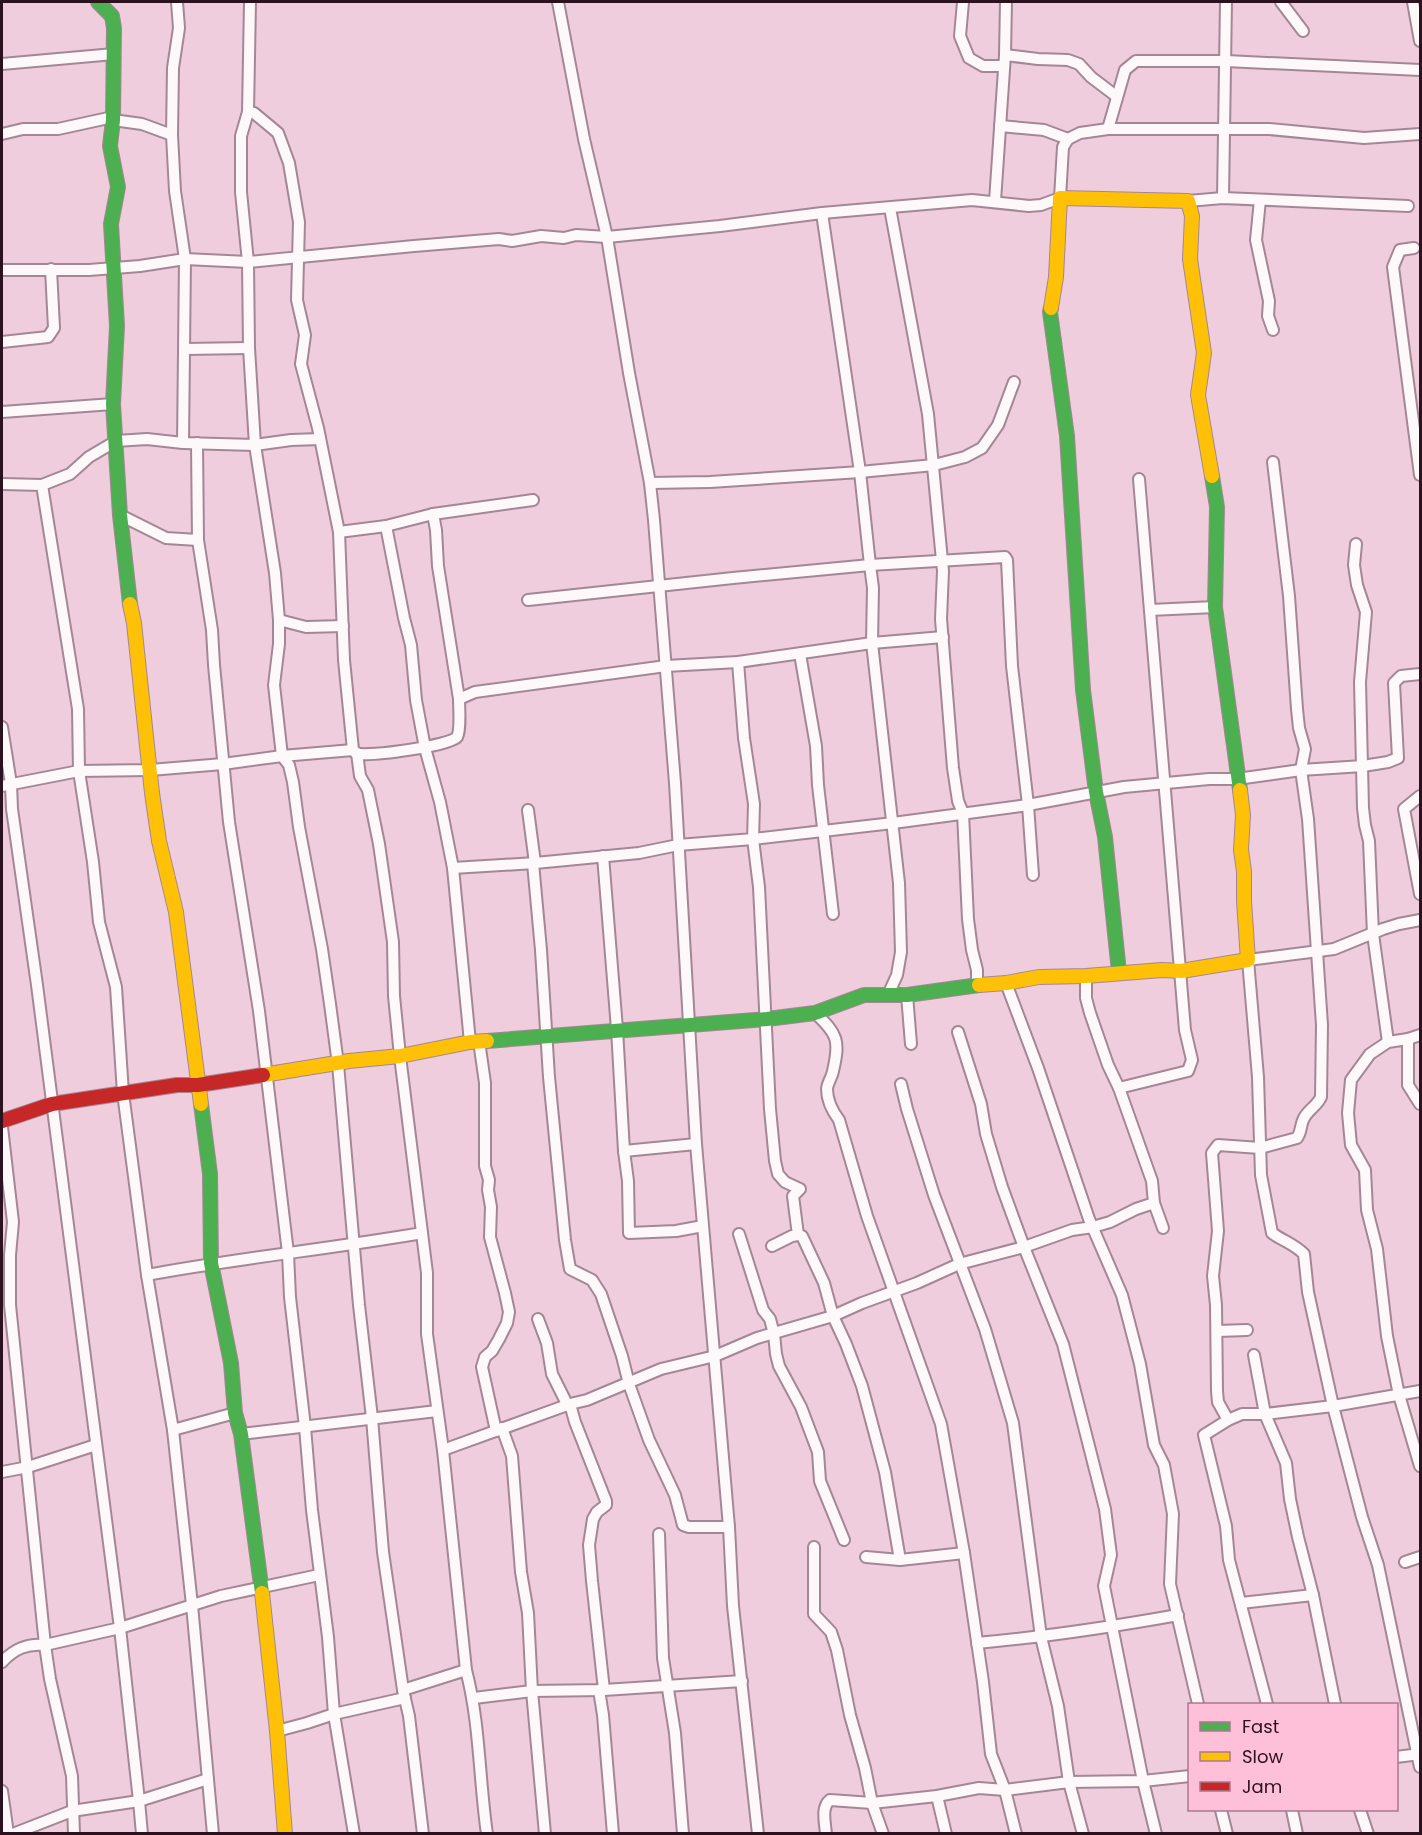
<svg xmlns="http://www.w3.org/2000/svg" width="1422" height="1835" font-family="Poppins,sans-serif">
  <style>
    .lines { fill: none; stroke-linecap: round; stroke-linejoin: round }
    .street-casing { stroke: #a48794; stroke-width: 14 }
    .fast-casing { stroke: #a48794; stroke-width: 16 }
    .slow-casing { stroke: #a48794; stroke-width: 16 }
    .jam-casing { stroke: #a48794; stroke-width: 16 }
    .street { stroke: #fdf8fa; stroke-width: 10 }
    .fast { stroke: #4caf50; stroke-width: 14 }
    .slow { stroke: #ffc107; stroke-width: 14 }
    .jam { stroke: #c62828; stroke-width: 14 }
  </style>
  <rect width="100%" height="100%" fill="#f0cddc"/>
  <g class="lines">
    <!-- street casing -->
    <g class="street-casing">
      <g id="street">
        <path d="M177,2L179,28L173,68L172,135L175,191L185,259L183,443"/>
        <path d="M250,2L248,112L241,136V192L248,262L249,348L255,445L275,573L279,620V644L274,685L282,756L289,765L293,782L299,827L322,949L330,1004L338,1064L359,1305L372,1418L383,1552L403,1690L409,1716L423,1834"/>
        <path d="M558,2L584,139L607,237L629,373L650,483L654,520L675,783L696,1144L729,1527L733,1606L758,1834"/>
        <path d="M963,2L960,36L969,58L983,66H1004"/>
        <path d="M1281,2L1303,31"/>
        <path d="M1413,2L1420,41"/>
        <path d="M1005,55L1038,59L1068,60L1079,64L1091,77L1116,96"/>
        <path d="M2,64L114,54"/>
        <path d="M248,112L254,113L278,133L289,163L299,222L297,300L305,335L301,364L318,428L339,532L344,660L353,750"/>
        <path d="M113,120L142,124L172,135"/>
        <path d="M1000,126L1044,130L1068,139"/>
        <path d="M1108,129L1125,70L1136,61H1226L1420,70"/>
        <path d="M2,134L23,129H58L113,117"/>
        <path d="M1223,198L1226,2"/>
        <path d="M1260,200L1256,240L1269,301L1268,316L1273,330"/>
        <path d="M995,201L1005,55L1006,2"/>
        <path d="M1188,201L1223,198L1408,206"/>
        <path d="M890,208L928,414L943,571L941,619L953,768L958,801L963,813L968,919L972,950L977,970V985"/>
        <path d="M822,213L860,472L870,565L873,588L872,643L899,883L901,952L897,975L888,995"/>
        <path d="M1414,248L1400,250L1393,267L1420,475"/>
        <path d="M2,270H89L140,266L185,259L248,262L414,246L499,239L512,241L541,236L564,238L576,235L607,237L720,226L822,213L972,200L1029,206L1041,205L1060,198L1063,147L1068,139L1080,133L1108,129H1269L1364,138L1420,134"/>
        <path d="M2,342L48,337L54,328L51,269"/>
        <path d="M185,349L249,348"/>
        <path d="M2,412L113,404"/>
        <path d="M197,443L198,540L212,630L214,665L229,822L259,1011L288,1253L290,1297L305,1427L312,1510L328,1637L334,1714L354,1834"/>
        <path d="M650,483L710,482L860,472L934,465L965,457L982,448L998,425L1014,382"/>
        <path d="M2,484L42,485L73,678L78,709L79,771L93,862L99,922L116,987L123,1093L147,1275L173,1430L192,1605L213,1834"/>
        <path d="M42,485L70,474L89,457L116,441L147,439L183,443L255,445L291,440L320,439"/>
        <path d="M433,514L436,530L438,566L459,699"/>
        <path d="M120,515L166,538L198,540"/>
        <path d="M386,526L404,618L411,645L416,700L425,748L440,802L453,868L470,1042"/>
        <path d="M339,532L386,526L433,514L533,500"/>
        <path d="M1356,544L1354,565L1357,585L1366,612L1360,682L1363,808L1365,825L1369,841L1373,934L1388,1042"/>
        <path d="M528,600L733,578L870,565L1005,557L1007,560L1012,666L1028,805L1033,875"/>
        <path d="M1150,610L1215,607"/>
        <path d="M279,620L306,627L343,626"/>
        <path d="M800,654L816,746L818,785L833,914"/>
        <path d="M2,727L11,784L12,809L37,985L120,1628L139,1801L142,1834"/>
        <path d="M357,753L360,776L368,790L379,844L393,942L394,996L400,1056L427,1273V1334L443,1450L466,1670C480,1723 479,1779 487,1834"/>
        <path d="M2,786L79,771L150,770L223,764L282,756L353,750C354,751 355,753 356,753C366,758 453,745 457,737C461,730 459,708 459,699L475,692L666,666L738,662L872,643L943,637"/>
        <path d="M1420,796L1404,809L1420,894"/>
        <path d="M603,856L617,1029L624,1151L628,1181L629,1233L676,1231L703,1226"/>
        <path d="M533,863L541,950L549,1077L565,1240L570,1269L592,1280L601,1294L622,1356L629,1384L649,1440L675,1495L683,1525L689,1527H729"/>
        <path d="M535,863L639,853L678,845L753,839L754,804L744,738L738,662"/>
        <path d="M453,868L535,863L528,810"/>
        <path d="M1420,920L1399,924L1383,929L1334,949L1248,960L1258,1077L1261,1175L1272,1233C1283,1241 1294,1244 1304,1254L1308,1292L1333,1406L1362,1517L1378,1565L1420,1767"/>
        <path d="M1006,983L1038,1068L1089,1219L1122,1295L1140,1364L1154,1445L1164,1465L1173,1514L1170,1584L1198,1704"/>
        <path d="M907,995L911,1044"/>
        <path d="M815,1013C838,1034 840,1041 833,1071C832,1077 827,1084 827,1089C827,1101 833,1112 839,1120L867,1216L941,1424L964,1553L983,1682L991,1754L1005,1790L1016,1834"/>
        <path d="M958,1032L981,1104L986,1134L1002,1187L1024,1247L1063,1344L1105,1509L1111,1555L1104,1586L1143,1781L1156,1834"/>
        <path d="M1420,1035L1408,1039L1388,1042L1370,1054L1351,1080L1348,1113L1351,1145L1365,1170L1367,1210L1377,1249L1387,1336L1399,1395L1420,1466"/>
        <path d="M1408,1039V1085L1420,1104"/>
        <path d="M479,1041L485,1083V1166L489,1180L488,1190L491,1207L490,1237L505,1293L509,1312L507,1323L499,1339L492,1351L485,1357L482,1367L496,1431"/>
        <path d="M901,1084L907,1109L934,1195L985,1329L1013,1423L1041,1637L1058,1706L1069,1782L1083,1834"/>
        <path d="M1119,1088L1188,1071L1192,1060L1185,1030L1139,479"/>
        <path d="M2,1127L13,1222L10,1255V1305L45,1645L50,1679L72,1776L74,1834"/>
        <path d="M624,1151L696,1144"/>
        <path d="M1154,1203L1163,1228"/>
        <path d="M739,1234L763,1310L770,1319L774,1334L776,1354L779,1366L801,1407L818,1452L820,1481L844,1540"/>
        <path d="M798,1235L802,1236L824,1283L833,1316L846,1344L862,1386L885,1472L900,1560"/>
        <path d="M772,1246L792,1236L798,1235L793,1196L800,1189L785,1182L778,1174L775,1161L770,1109L759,887L753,839L893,823L1028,805L1124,787L1209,779H1237L1301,770L1363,766L1388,762L1398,758L1394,683L1401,676L1420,674"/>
        <path d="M147,1275C238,1258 330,1249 422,1233"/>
        <path d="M538,1319L547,1343L552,1374L568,1406"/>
        <path d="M1217,1331L1247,1330"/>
        <path d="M1254,1355L1265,1414L1286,1463L1290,1499L1298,1537L1313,1595L1335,1704"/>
        <path d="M570,1404L575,1422L606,1501V1505L597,1512L593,1519L589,1545L592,1581L604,1690"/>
        <path d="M1228,1420L1218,1402L1217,1391L1216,1305L1213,1276L1218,1231L1212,1153L1218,1145L1260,1148L1297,1138C1302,1131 1300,1125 1304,1118C1309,1109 1317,1106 1321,1097L1322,1025L1308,819L1301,770L1305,749L1299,728L1297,709L1289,596L1273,462"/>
        <path d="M502,1428L512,1456L521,1572L528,1613L532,1691L545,1834"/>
        <path d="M173,1430L235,1413"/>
        <path d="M241,1434L437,1411"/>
        <path d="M443,1450L570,1404L587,1400L661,1369L715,1356L757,1338L833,1316L862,1303L917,1283L959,1264L1024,1247L1072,1230L1093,1227L1110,1222L1136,1209L1154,1203L1152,1181L1119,1088L1108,1065L1090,1013L1086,998V976"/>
        <path d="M2,1472L28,1467L96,1445"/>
        <path d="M659,1534L663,1658L675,1733L683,1834"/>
        <path d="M814,1547V1614L831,1632L837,1650L850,1715L865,1768L872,1803L883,1834"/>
        <path d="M866,1557L900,1560L964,1553"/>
        <path d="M1405,1562L1420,1557"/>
        <path d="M1241,1603L1313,1595"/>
        <path d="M977,1643C1044,1637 1111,1627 1178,1615"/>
        <path d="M2,1662C14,1649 27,1643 45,1645L120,1628L221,1596L319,1575"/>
        <path d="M403,1690L466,1670"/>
        <path d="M599,1690L603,1715L613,1834"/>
        <path d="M474,1698L532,1691L604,1690L742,1681"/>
        <path d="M1267,1704L1229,1560L1226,1526L1204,1435L1228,1420L1242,1414H1265L1333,1406L1420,1391"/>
        <path d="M277,1731L307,1723L334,1714L405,1698"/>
        <path d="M1396,1757L1420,1754"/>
        <path d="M2,1791L8,1834"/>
        <path d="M937,1796L946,1834"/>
        <path d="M1221,1810L1227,1834"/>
        <path d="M1292,1810L1297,1834"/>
        <path d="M1360,1810L1368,1834"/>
        <path d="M13,1834L72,1811L139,1801L208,1779"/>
        <path d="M826,1834C825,1822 821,1807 830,1800L872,1803L937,1796L979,1788L1005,1790L1069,1782L1143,1781L1190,1776"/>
      </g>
    </g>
    <!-- fast casing -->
    <g class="fast-casing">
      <g id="fast">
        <path d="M98,2L112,16L114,28L113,120L110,146L118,187L111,224L117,326L113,404L120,515L130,604"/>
        <path d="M1051,308L1050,312L1067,436L1083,690L1096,792L1105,837L1119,972"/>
        <path d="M1212,476L1217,507L1215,607L1240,790"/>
        <path d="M487,1041L767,1019L815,1013L864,995H907L979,985"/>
        <path d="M201,1104L210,1174L211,1263L231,1363L235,1413L241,1434L262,1593"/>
      </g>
    </g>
    <!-- slow casing -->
    <g class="slow-casing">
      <g id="slow">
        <path d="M1051,308L1056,277L1060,198L1188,201L1192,216L1190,259L1204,353L1198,395L1212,476"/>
        <path d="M130,604L134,623L152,793L159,841L176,912L201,1104"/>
        <path d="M979,985L1006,983L1039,977L1086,976L1162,970L1181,971L1248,960L1244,901V871L1241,850L1243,815L1240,790"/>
        <path d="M263,1075L349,1061L400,1056L470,1042L487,1041"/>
        <path d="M262,1593L277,1731L285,1834"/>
      </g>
    </g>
    <!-- jam casing -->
    <g class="jam-casing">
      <path id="jam" d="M2,1121L52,1104L177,1085H198L263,1075"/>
    </g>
    <!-- street -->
    <use href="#street" class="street"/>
    <!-- fast -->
    <use href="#fast" class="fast"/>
    <!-- slow -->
    <use href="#slow" class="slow"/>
    <!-- jam -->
    <use href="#jam" class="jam"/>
  </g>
  <!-- border -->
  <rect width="1422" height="1835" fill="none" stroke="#2c111e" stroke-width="6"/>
  <!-- legend -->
  <rect x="1188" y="1703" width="210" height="108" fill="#febfd9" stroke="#aa798e" stroke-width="1.5"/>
  <rect x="1200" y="1722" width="30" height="9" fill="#4caf50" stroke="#aa798e" stroke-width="1.5"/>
  <text x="1242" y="1733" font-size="18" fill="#2c111e">Fast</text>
  <rect x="1200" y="1752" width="30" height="9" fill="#ffc107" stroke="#aa798e" stroke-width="1.5"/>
  <text x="1242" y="1763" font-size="18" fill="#2c111e">Slow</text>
  <rect x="1200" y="1782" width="30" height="9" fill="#c62828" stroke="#aa798e" stroke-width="1.5"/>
  <text x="1242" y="1793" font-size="18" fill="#2c111e">Jam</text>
</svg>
